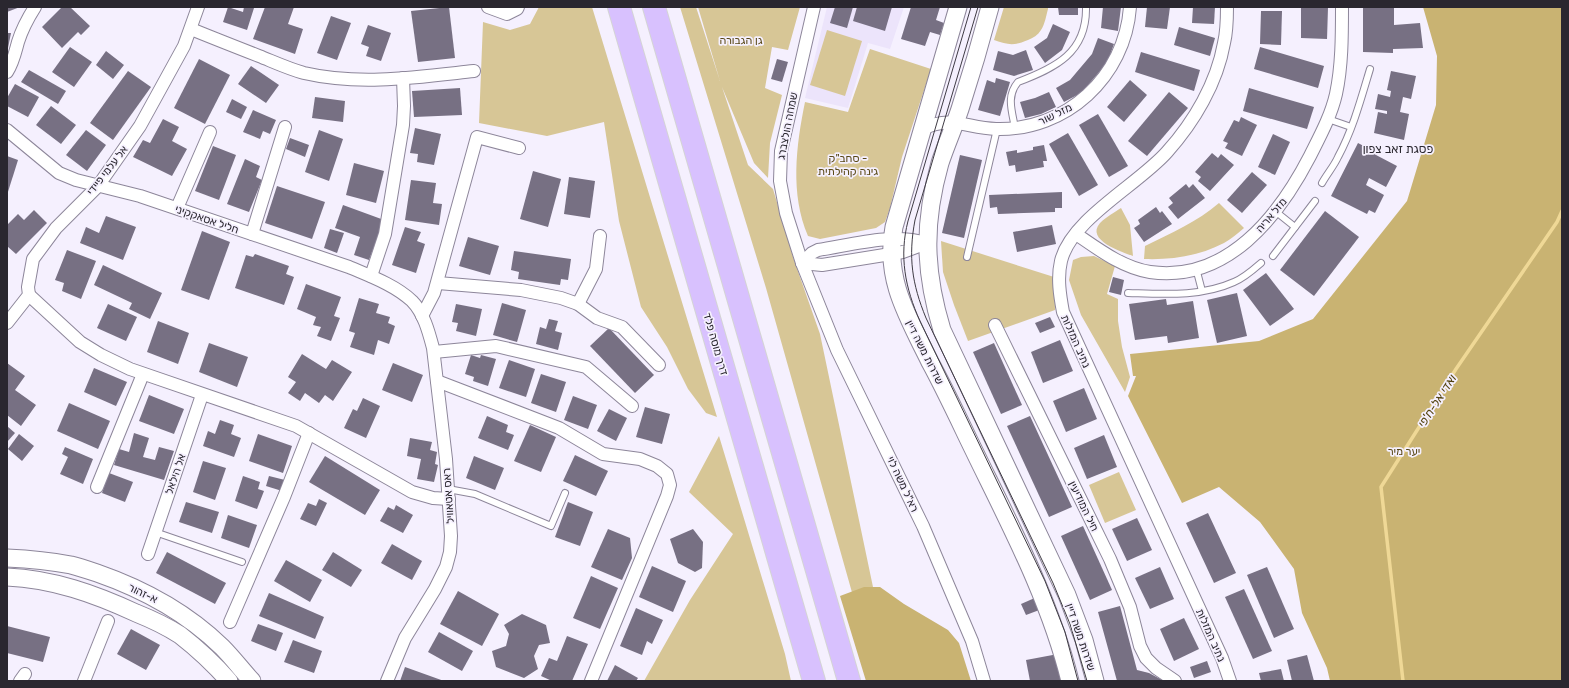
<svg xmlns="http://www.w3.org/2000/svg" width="1569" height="688" font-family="Rubik,'Noto Sans Hebrew',sans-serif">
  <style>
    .built { fill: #ece4fb }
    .green { fill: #d7c696 }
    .forest { fill: #c9b372 }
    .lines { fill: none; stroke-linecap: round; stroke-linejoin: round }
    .stream { stroke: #efd896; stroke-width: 3.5 }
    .building { fill: #777083 }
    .lane-casing { stroke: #8d869a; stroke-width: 8 }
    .street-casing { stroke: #8d869a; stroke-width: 14 }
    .secondary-casing { stroke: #8d869a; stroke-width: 19 }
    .highway-casing { stroke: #d4d4d5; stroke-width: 24 }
    .lane { stroke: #fff; stroke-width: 6 }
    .street { stroke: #fff; stroke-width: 12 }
    .secondary { stroke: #fff; stroke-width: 17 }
    .highway { stroke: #d8c1fe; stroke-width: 22 }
    .tram { stroke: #3f3b44; stroke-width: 1 }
    .labels { text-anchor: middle; stroke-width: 3.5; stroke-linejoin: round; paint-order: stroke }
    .park-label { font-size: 11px; fill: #584715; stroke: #f5f0fe }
    .street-label { font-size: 11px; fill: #2a272f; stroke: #f5f0fe }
    .neighbourhood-label { font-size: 12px; fill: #2a272f; stroke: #f5f0fe }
    .water-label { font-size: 12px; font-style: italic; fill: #554512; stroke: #f5f0fe }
  </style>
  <rect width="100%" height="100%" fill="#f5f0fe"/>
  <!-- built -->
  <path class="built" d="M827,7H904L890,49L868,43L848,108L805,98Z"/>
  <!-- green -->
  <g class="green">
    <path d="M539,7H592L717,417L706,413L688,389L667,347L641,307L619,221L604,122L547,136L479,123L483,22L510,30L530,24Z"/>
    <path d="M680,7H696L720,81L698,7H800L788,50L772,47L765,88L782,95L770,143L768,178L754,163L722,87L748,165L773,189L794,260L820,334L873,587L853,596L766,288Z"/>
    <path d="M1004,7H1048V9C1046,16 1045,24 1041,30C1038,35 1033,38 1028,40C1014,46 1008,45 994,40Z"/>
    <path d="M827,30L862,41L845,96L810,85Z"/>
    <path d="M870,49L931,69L902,157L890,208L885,222L876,228L820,239L808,236C790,194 796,146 805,102L848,112Z"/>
    <path d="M1219,203L1244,228C1238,233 1231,239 1224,243C1199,256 1172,260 1144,259L1145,246C1171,233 1197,222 1219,203Z"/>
    <path d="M1121,208L1130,225L1133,256C1122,252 1085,240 1100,223C1106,217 1115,212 1121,208Z"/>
    <path d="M941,241L1054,277L1055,310L968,341L954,305L943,272Z"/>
    <path d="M1094,256L1115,266L1107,294L1118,299V321L1122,347L1130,377L1125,392L1081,315L1069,280L1073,260L1081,257Z"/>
    <path d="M719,436L785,654L791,681H644L690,600L733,534L689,492Z"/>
    <path d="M1119,472L1136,510L1105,523L1089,485Z"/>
  </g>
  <!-- forest -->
  <g class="forest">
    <path d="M1423,7H1562V681H1330L1327,668L1302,613L1294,569L1260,522L1219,487L1182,503L1128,396L1136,376H1133L1130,354L1259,341L1313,319L1407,201L1436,105L1437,56Z"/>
    <path d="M864,587H880L904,604L948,630L959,643L971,681H866L840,596Z"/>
  </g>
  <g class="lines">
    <!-- stream -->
    <path class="stream" d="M1403,681L1381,487L1456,369L1557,222L1562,211"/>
  </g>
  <!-- building -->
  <g class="building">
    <path d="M7,7H20L7,12Z"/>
    <path d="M62,7H70L90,26L81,35L78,32L62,48L42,27Z"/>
    <path d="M228,7L243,12L244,7L254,8L247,30L223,22Z"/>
    <path d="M265,7H294L288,24L303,29L295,54L253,39Z"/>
    <path d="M449,7L455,58L418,62L411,11Z"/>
    <path d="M835,7H853L847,28L830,23Z"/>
    <path d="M857,7H892L885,31L853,21Z"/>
    <path d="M911,7H940L936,20L944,23L940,35L930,32L925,46L901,39Z"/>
    <path d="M1058,7H1078V15H1059Z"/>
    <path d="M1103,7H1121L1118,31L1101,28Z"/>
    <path d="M1147,7H1170L1167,29L1145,27Z"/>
    <path d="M1193,7H1215L1214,24L1192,23Z"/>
    <path d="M1301,7H1328L1327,39L1301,38Z"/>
    <path d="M1363,7H1394V25L1420,23L1423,48L1393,49V53L1363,52Z"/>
    <path d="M1261,11H1282L1281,45L1260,44Z"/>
    <path d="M331,16L351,23L337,60L317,53Z"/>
    <path d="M1053,24L1070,32L1062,50L1045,63L1034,47L1047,38Z"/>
    <path d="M368,25L391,33L381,61L366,56L369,47L361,44Z"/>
    <path d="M1179,27L1215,38L1210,56L1174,45Z"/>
    <path d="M7,33H11L8,48H7Z"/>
    <path d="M1098,38L1114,44L1107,63L1081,93L1064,102L1056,88L1070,80L1092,54Z"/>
    <path d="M70,47L92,62L74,87L52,72Z"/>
    <path d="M1260,47L1324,66L1318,88L1254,69Z"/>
    <path d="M1026,50L1033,70L1014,76L993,70L998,51L1013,55Z"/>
    <path d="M106,51L124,65L113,79L96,65Z"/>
    <path d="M1141,52L1200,70L1194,91L1135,72Z"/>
    <path d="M199,59L230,75L205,124L174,108Z"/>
    <path d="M777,59L788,62L782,82L771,79Z"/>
    <path d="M251,66L279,85L266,103L238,84Z"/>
    <path d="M29,70L66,91L58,104L21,82Z"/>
    <path d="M128,71L151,87L113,140L90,123Z"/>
    <path d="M1391,71L1416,76L1411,99L1403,97L1400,112L1409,114L1404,140L1374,133L1378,112L1387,114V111L1375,109L1378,94L1390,97L1391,91L1387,90Z"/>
    <path d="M996,78L1010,82L1000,116L978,110L987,80L995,83Z"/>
    <path d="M1130,80L1147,95L1124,122L1107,107Z"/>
    <path d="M15,84L39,97L28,117L7,106V98Z"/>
    <path d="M460,88L462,115L414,117L412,91Z"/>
    <path d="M1249,88L1314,107L1307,129L1243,111Z"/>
    <path d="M1049,92L1056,107L1041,114L1025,118L1020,102L1035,98Z"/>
    <path d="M1169,92L1188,108L1147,156L1128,141Z"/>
    <path d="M315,97L345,101L343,122L312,118Z"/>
    <path d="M232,99L247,107L241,119L226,112Z"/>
    <path d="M51,106L76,125L61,144L36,125Z"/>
    <path d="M253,110L276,120L270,134L263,131L260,139L243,132Z"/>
    <path d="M1098,114L1128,166L1109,177L1079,125Z"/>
    <path d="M1241,117L1257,125L1242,156L1225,148L1228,143L1223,141L1234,120L1239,122Z"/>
    <path d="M163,119L179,127L172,141L187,149L172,176L133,157L143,140L150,143Z"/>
    <path d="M415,128L441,134L434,165L417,162L418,154L410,153Z"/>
    <path d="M86,130L106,145L87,171L66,155Z"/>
    <path d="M319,130L343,139L329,181L305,172Z"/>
    <path d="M1068,133L1098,185L1079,196L1049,144Z"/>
    <path d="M1273,134L1290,142L1275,175L1258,167Z"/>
    <path d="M290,138L309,145L305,157L286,149Z"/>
    <path d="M1358,143L1377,153L1376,155L1397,166L1386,187L1369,178L1366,185L1384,195L1375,213L1369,210L1367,214L1331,196Z"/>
    <path d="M1044,145L1047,161H1043L1044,167L1016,172L1015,165L1009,166L1006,152L1017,150V153L1033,150V147Z"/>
    <path d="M213,146L236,155L219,200L195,191Z"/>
    <path d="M1212,153L1218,158L1221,154L1234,165L1210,191L1198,181L1201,177L1195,172Z"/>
    <path d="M960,155L982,160L964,238L942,233Z"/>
    <path d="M7,156L18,160L7,195Z"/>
    <path d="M245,159L260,166L256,177L262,180L249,212L227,204Z"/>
    <path d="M354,163L384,171L376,203L346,195Z"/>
    <path d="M533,171L561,179L548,227L520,219Z"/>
    <path d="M1252,172L1267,185L1242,213L1227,200Z"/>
    <path d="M569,177L595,181L590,218L564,214Z"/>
    <path d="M411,180L436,183L433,203L442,204L439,225L405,220Z"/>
    <path d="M1186,184L1189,188L1193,184L1205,198L1178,219L1168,207L1173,203L1169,198Z"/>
    <path d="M277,186L325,202L312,239L265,223Z"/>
    <path d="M1062,192V208H1055V212L998,214L997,207L990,208L989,195Z"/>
    <path d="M343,205L384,220L369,260L354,255L360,237L335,228Z"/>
    <path d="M1156,207L1160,213L1162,211L1172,224L1144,242L1134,228L1140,224L1138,220Z"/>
    <path d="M34,210L47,223L16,254L7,246V225L18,214L24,220Z"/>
    <path d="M1325,211L1359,237L1314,296L1280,270Z"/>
    <path d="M106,216L136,227L123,260L80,243L86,227L99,233Z"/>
    <path d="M1052,225L1056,244L1017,252L1013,232Z"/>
    <path d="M405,227L421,232L417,241L425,244L416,273L392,265Z"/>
    <path d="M330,229L344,233L337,253L324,248Z"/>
    <path d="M202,231L230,242L209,300L181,290Z"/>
    <path d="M468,237L499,246L490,275L459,266Z"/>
    <path d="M67,250L96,261L81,299L62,291L64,283L55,280Z"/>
    <path d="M514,251L571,259L568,280L561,279L560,285L518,279L519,272L511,270Z"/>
    <path d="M255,254L289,266L286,274L294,277L284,305L235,288L246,255L253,257Z"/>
    <path d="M103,265L162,293L150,319L129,309L132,303L94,285Z"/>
    <path d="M1266,273L1294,309L1270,326L1243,290Z"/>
    <path d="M1113,277L1124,280L1121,295L1109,292Z"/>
    <path d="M306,284L341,297L334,316L340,318L331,341L317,336L321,327L313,325L316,317L297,309Z"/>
    <path d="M1237,293L1247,336L1217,343L1207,300Z"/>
    <path d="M359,298L379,304L376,313L390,317L388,323L395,326L389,344L378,340L374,355L350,347L355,333L349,331Z"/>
    <path d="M1166,299L1167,305L1193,301L1199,338L1168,343L1167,336L1135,340L1129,304Z"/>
    <path d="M502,303L526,310L517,342L493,335Z"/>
    <path d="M108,304L137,317L126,341L97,328Z"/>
    <path d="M456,304L482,309L476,336L456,331L458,323L452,322Z"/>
    <path d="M1050,317L1055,327L1040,333L1035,323Z"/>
    <path d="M549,319L558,321L555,331L562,333L558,350L536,344L540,327L546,329Z"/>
    <path d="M158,321L189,333L178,364L147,352Z"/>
    <path d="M609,328L654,375L635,393L590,346Z"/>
    <path d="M1060,340L1073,371L1043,383L1031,352Z"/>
    <path d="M209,343L248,357L237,387L199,372Z"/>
    <path d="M994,343L1022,405L1001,414L973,352Z"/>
    <path d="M302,354L326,369L332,360L352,372L333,401L325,395L319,403L305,393L300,401L288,393L296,382L288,377Z"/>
    <path d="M471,355L480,358L481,355L496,359L488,386L473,381L474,377L465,374Z"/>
    <path d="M509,360L535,369L526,397L499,388Z"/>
    <path d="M7,363L25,376L15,390L36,405L21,426L7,415Z"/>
    <path d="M393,363L423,375L412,402L382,390Z"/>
    <path d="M94,368L127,382L116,406L84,392Z"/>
    <path d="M541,374L566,382L556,412L531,403Z"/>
    <path d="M1084,388L1097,419L1066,432L1053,401Z"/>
    <path d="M149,395L184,409L174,434L139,421Z"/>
    <path d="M573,396L597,405L588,429L564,420Z"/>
    <path d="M363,398L380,406L366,438L344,428L353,409L357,411Z"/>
    <path d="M69,403L110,421L98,449L57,431Z"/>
    <path d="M645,407L670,414L662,444L636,437Z"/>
    <path d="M609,409L627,418L616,441L597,431Z"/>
    <path d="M487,416L508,425L506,432L514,435L508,450L478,438Z"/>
    <path d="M1030,416L1072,507L1049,517L1007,426Z"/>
    <path d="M220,420L234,425L231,434L241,438L234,457L203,446L208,431L215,434Z"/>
    <path d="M530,425L556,437L541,472L514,461Z"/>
    <path d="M7,426L15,433L7,442Z"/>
    <path d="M134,433L149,438L143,457L155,460L159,447L174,451L164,480L114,465L119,449L129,452Z"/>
    <path d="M19,434L34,446L22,461L8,449Z"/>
    <path d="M258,434L292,446L283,473L249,461Z"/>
    <path d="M1104,435L1117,467L1087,479L1074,448Z"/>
    <path d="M410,438L432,442L430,450L437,452L435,464L438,465L434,482L417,479L421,459L407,456Z"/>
    <path d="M65,447L93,459L83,484L60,474L68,457L62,454Z"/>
    <path d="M575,455L608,471L596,496L563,481Z"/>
    <path d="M325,456L380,490L365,515L309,482Z"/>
    <path d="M474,456L504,468L495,490L466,478Z"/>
    <path d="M203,461L226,468L215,500L193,492Z"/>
    <path d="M109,473L133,482L125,502L102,493Z"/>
    <path d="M243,476L260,482L258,489L264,491L257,509L235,501Z"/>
    <path d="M269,476L285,480L282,491L266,486Z"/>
    <path d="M319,499L327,503L316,526L300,519L308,503L316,506Z"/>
    <path d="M186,502L219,512L212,533L179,522Z"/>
    <path d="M568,502L593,512L580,546L555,537Z"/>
    <path d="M396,505L413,515L403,533L380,521L388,507L394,510Z"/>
    <path d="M1208,513L1236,573L1214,583L1186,523Z"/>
    <path d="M228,515L257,525L249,548L221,538Z"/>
    <path d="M1137,518L1152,550L1127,561L1112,529Z"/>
    <path d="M1083,526L1112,590L1090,600L1061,536Z"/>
    <path d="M608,529L630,538L632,558L622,580L591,567Z"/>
    <path d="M693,529L703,542L702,568L695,572L678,563L670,539Z"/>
    <path d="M392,544L422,561L412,580L381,563Z"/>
    <path d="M167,552L226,583L215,604L156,573Z"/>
    <path d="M333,552L362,570L351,587L322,570Z"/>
    <path d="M286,560L322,580L310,602L274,581Z"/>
    <path d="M652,566L686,581L673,612L639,597Z"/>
    <path d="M1160,567L1174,599L1150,609L1135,578Z"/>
    <path d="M1267,567L1294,629L1274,638L1247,575Z"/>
    <path d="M591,576L618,588L600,629L573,618Z"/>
    <path d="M1244,589L1272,651L1253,659L1225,597Z"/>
    <path d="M458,591L499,614L482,646L440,624Z"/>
    <path d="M269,593L324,617L315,639L259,616Z"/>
    <path d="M1037,597L1042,609L1026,615L1021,604Z"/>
    <path d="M1120,606L1137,670L1149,673L1164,681H1117L1098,612Z"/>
    <path d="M636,608L663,620L652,644L647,641L642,655L620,646Z"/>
    <path d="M522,614L546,625L550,643L539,645L534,656L538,669L524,678L496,667L492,651L506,646L509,634L504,625Z"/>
    <path d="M1184,618L1199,649L1174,661L1160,629Z"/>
    <path d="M258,624L283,633L276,651L251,641Z"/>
    <path d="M7,626L50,637L43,662L7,653Z"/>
    <path d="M131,629L160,645L146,670L117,654Z"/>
    <path d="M439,632L473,651L462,671L428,652Z"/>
    <path d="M567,636L588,644L572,681H552L541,676L549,658L557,661Z"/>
    <path d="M293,640L322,651L314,673L284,662Z"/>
    <path d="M1058,654L1063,681H1030L1026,660Z"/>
    <path d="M1307,655L1314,681H1292L1287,660Z"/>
    <path d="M1207,661L1211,672L1194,678L1190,667Z"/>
    <path d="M615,665L638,678L636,681H607Z"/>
    <path d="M405,667L444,681H400Z"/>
    <path d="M1281,669L1284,681H1261L1259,673Z"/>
  </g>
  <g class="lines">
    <!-- lane casing -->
    <g class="lane-casing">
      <g id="lane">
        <path d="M1328,119L1351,127"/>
        <path d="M1015,128C1012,111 1006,96 1018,82C1055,68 1087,53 1086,7"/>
        <path d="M1322,183C1327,174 1334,166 1338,157C1353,129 1361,99 1370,69"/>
        <path d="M1275,211L1295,227"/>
        <path d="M1273,256L1315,201"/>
        <path d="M967,257L997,129"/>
        <path d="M1196,268L1202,291"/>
        <path d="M1128,293C1163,294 1201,297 1234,282C1244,278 1253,270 1261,263"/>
        <path d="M448,489L475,494L551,526L565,493"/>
        <path d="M155,532L242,562"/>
      </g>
    </g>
    <!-- street casing -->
    <g class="street-casing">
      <g id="street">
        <path d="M488,7L507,14L517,9L518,7"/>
        <path d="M814,7L781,151L780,181L786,213L802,263L837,350L923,526L972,641L984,681"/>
        <path d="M1227,7C1227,19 1227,31 1224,43C1217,83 1194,122 1167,152C1139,184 1071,219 1061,261C1057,278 1060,296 1063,312L1222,658L1230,681"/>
        <path d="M191,29C213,38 236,47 259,56C274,62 289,69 304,73C360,86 419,77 474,71"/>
        <path d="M7,72C13,63 15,53 18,42C22,29 28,18 35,7"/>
        <path d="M922,129C953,115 966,128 996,129C1066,131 1125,77 1130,7"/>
        <path d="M7,130L59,173L76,180L140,196L349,267C370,276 395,285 412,301C424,313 429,333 433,348L446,459L451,536L450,552L446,567L435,589L405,638L387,681"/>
        <path d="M177,208L210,132"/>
        <path d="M252,234L285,127"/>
        <path d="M1076,234C1098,249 1123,268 1150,272C1227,283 1279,216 1310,156C1320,136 1331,116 1336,94C1342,66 1342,36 1342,7"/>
        <path d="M802,263L812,253L818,250C855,244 891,233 927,243"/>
        <path d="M802,263L822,265L903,252L927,243"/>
        <path d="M371,276L385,234L403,125L404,106L403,78"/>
        <path d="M438,283L521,290L561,298L578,304L597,318L622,327L659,365"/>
        <path d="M29,295L80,342L101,355L130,369L296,426L412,492L433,498L449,499"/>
        <path d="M578,304L596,269L600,236"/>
        <path d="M422,316L434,293L477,137L519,148"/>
        <path d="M7,323L29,295L28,287L33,259L56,228L98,186L140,126L184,46L198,7"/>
        <path d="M995,325L1110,559L1130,607L1140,646L1146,658L1156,668L1175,681"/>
        <path d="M434,352L496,346L586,367L632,406"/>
        <path d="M437,381L559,428L603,454L640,459L657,466L667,474L670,485L667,496L591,681"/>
        <path d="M97,487L143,374"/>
        <path d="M148,554L202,395"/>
        <path d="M230,622L284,497L309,433"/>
        <path d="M20,681L25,674"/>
        <path d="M84,681L108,621"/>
      </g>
    </g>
    <!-- secondary casing -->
    <g class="secondary-casing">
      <g id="secondary">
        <path d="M958,7L894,227C884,279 908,317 930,362C942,384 953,407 964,430C1003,512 1048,592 1070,681"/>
        <path d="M990,7C981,41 971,75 960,109C954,127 946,145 940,163C923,223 924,271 942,330L1067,595L1084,640L1095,681"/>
        <path d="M7,558C28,559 50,561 71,565C79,567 88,570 97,573C143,589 186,612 222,647C232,657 242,670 252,681"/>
        <path d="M7,577C53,579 95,594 136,613C151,619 166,626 180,635C198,649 214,664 229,681"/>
      </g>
    </g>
    <!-- highway casing -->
    <g class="highway-casing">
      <g id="highway">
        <path d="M619,7L814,681"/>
        <path d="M654,7L849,681"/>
      </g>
    </g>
    <!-- lane -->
    <use href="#lane" class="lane"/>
    <!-- street -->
    <use href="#street" class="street"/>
    <!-- secondary -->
    <use href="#secondary" class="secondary"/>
    <!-- highway -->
    <use href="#highway" class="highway"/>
    <!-- tram -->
    <g class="tram">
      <path d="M971,7L908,221C899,256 905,288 920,321L1045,581L1065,632L1078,681"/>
      <path d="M978,7L915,220C908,257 912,284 926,318L1053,583L1070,624L1087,681"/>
    </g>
  </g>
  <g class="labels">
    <!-- park labels -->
    <g class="park-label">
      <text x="741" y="44">גן הגבורה</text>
      <text x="848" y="162">סחב"ק -<tspan x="848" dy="13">גינה קהילתית</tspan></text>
      <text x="1404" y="455">יער מיר</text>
    </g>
    <!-- street labels -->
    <g class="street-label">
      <text transform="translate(1055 114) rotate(-26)" y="4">מזל שור</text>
      <text transform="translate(787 126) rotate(-79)" y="4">שמחה הולצברג</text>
      <text transform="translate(107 170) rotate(-52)" y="4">אל עלמי פיידי</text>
      <text transform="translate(1271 215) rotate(-50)" y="4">מזל אריה</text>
      <text transform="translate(207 219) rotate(19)" y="4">חליל אסאקקיני</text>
      <text transform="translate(1076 341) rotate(66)" y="4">נתיב המזלות</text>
      <text transform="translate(716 344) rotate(74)" y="4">דרך מוסה פלד</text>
      <text transform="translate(925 352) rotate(63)" y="4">שדרות משה דיין</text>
      <text transform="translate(175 474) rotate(-71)" y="4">אל הילאל</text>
      <text transform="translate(903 484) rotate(65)" y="4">רא"ל משה לוי</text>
      <text transform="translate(448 496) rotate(-94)" y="4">ראס אטאוויל</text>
      <text transform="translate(1084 506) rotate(64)" y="4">חיל המודיעין</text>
      <text transform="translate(143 593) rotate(26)" y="4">א-זהור</text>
      <text transform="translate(1211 635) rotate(66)" y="4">נתיב המזלות</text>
      <text transform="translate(1081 637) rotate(71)" y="4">שדרות משה דיין</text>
    </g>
    <!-- neighbourhood labels -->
    <g class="neighbourhood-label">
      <text x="1398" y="153">פסגת זאב צפון</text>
    </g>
    <!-- water labels -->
    <g class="water-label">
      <text transform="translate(1437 401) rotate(-57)" y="4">ואדי אל-ח'פי</text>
    </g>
  </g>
  <!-- border -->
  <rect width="1569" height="688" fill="none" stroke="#2a272f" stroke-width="16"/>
</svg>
